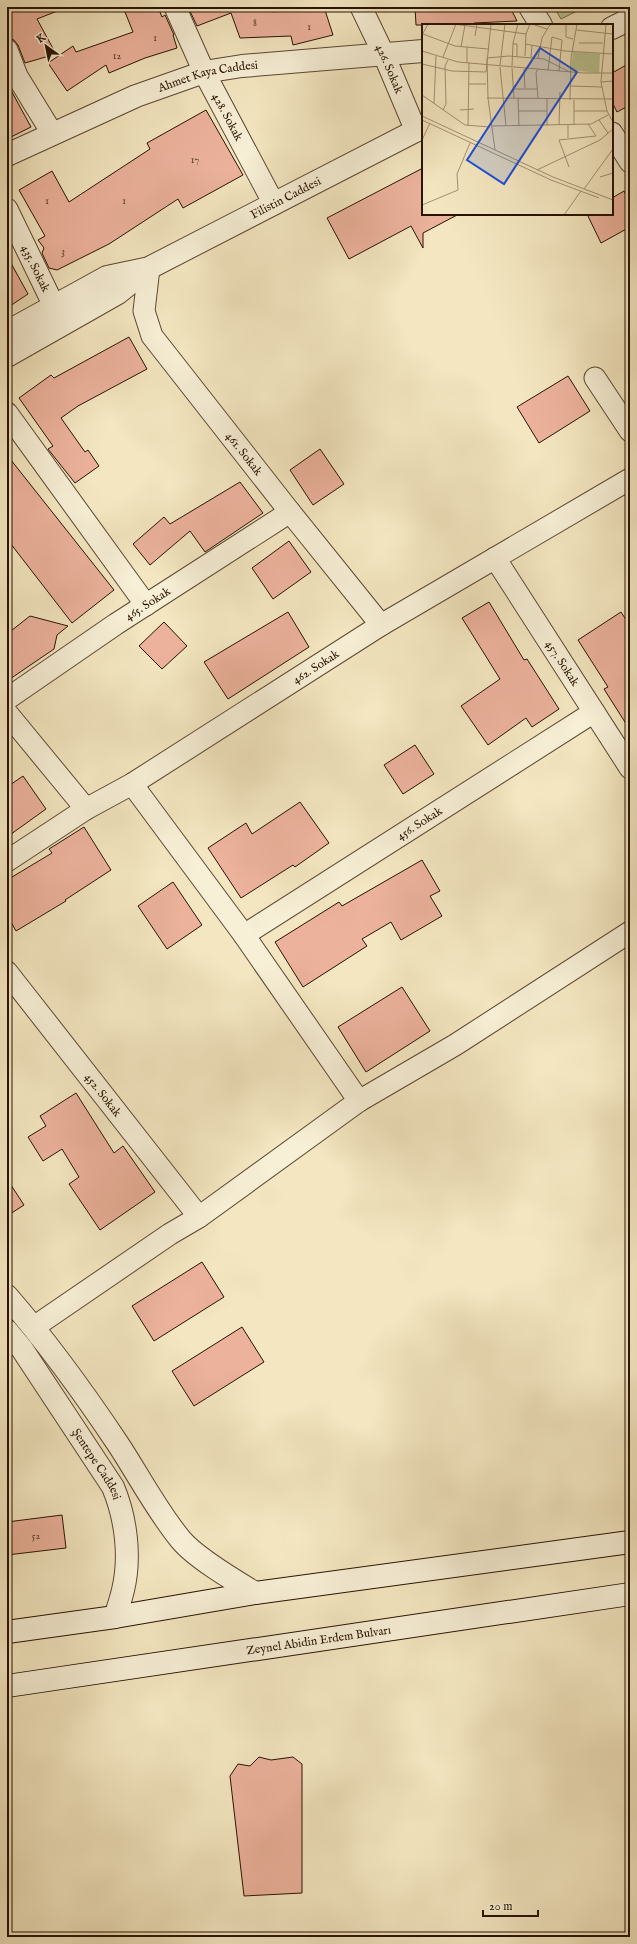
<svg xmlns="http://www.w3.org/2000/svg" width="637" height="1944" font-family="'IM FELL English',serif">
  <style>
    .green { fill: #bac593; stroke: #716c4a }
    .building { fill: #ecb29c; stroke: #281201 }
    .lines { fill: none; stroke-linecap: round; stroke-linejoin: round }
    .minor-casing { stroke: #5b4731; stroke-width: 23 }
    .tertiary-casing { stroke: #5b4731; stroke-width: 24 }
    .secondary-casing { stroke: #281201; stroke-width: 24 }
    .minor { stroke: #f7efd6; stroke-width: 21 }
    .tertiary { stroke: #f7efd6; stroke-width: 22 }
    .secondary { stroke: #f7efd6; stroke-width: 22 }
    .labels { text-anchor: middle; stroke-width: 3.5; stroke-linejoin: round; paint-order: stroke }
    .number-label { font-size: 10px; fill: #593a28 }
    .street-label { font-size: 12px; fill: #281201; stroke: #f7efd6 }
    .inset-road { fill: none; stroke: #a29174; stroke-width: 1 }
    .view { fill: #1d4ed8; fill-opacity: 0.15; stroke: #1d4ed8; stroke-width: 2 }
    .inset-edge { fill: none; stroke: #281201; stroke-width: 2 }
  </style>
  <rect width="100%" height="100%" fill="#f3e6c0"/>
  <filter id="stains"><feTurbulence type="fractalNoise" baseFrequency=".005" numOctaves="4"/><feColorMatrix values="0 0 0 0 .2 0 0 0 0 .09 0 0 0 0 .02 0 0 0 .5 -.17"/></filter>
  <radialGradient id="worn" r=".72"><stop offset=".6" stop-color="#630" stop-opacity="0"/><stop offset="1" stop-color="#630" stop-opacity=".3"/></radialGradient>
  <!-- green -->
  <path class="green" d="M554,7H585L561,19Z"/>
  <!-- building -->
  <g class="building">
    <path d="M7,7H65V8L37,19L56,54L25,63L18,45L14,40L7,38Z"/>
    <path d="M123,7H158L162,17L165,15L174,35H173L177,48L145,58L109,73L106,65L67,91L48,63L73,46L76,52L133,32Z"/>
    <path d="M188,7H271L273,12L298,7H324L333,35L293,45L291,36L240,38L231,13L197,26Z"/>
    <path d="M415,7H510L517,21L474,23V25H416Z"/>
    <path d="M630,63V105L617,112L612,102V73Z"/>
    <path d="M7,83L31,127L7,139Z"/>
    <path d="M206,110L243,175L183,208L178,199L109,244L57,270L49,268L42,253L44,248L38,240L45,236L19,190L52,171L69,202L150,149L147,143Z"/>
    <path d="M423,168V214H459L423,233V248L411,226L349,259L327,218Z"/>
    <path d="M624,191L630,203V227L601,243L587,214H612V198Z"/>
    <path d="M7,256L28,294L7,308Z"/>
    <path d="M129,337L147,369L78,406L61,418L85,452L88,450L99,466L75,483L48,449L53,446L19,398L51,375L54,378Z"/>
    <path d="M568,376L590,411L539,443L517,407Z"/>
    <path d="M320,449L344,484L313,505L290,470Z"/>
    <path d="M7,455L114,590L72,623L7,539Z"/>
    <path d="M240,482L263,513L205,552L190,531L150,565L133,544L164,517L170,524Z"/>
    <path d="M289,541L311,572L273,599L252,568Z"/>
    <path d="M489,602L524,660L527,659L559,709L532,727L526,718L488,745L461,706L500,679L462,618Z"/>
    <path d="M288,612L309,647L228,699L204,662Z"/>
    <path d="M621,612L630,626V730L604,689L608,687L578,640Z"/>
    <path d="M30,616L68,626L57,635L54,649L7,681V634Z"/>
    <path d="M164,622L187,646L162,669L139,646Z"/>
    <path d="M415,745L434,774L403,794L384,765Z"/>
    <path d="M23,776L46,809L7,837V787Z"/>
    <path d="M300,802L329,843L295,867L293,865L241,898L208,848L246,823L252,834Z"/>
    <path d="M84,827L111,870L65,900L66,901L16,931L7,915V880L52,853L49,849Z"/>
    <path d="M422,860L440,891L430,896L442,916L401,940L391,922L362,939L367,946L303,987L275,942L339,902L342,906Z"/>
    <path d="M173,882L202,925L167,949L138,906Z"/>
    <path d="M402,987L430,1031L366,1072L338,1027Z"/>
    <path d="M76,1093L114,1153L123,1146L155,1192L100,1230L69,1184L79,1177L62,1149L43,1161L28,1137L46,1126L40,1116Z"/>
    <path d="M7,1179L24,1205L7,1216Z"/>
    <path d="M202,1262L224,1297L154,1341L132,1306Z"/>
    <path d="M242,1327L264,1362L194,1406L172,1371Z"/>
    <path d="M62,1515L66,1548L7,1555V1522Z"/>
    <path d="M259,1757L271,1760L293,1757L302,1764V1893L244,1896L230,1776L238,1764L250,1766Z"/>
  </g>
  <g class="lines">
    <!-- minor casing -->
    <g class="minor-casing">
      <g id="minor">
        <path id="s1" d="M175,7L204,72L274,204"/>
        <path id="s2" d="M361,7L384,55L416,131"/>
        <path d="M7,50L17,76L52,133"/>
        <path d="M612,133L630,162"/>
        <path id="s3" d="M7,209L54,306"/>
        <path id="s4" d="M149,268L144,311L152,336L290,512L381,625"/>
        <path d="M595,378L630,431"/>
        <path d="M7,413L146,605"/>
        <path id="s5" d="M495,558L630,768"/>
        <path id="s6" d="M7,699L116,624L290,512"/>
        <path d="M7,713L86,809"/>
        <path d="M132,784L244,935L359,1101"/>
        <path id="s7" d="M7,861L86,809L132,784L381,625L630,479"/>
        <path id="s8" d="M244,935L594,712"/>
        <path id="s9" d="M7,972L199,1217"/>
        <path d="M34,1327L170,1234L199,1217L359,1101L455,1045L630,932"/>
      </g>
    </g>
    <!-- tertiary casing -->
    <g class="tertiary-casing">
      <g id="tertiary">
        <path d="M530,7L541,25"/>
        <path d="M612,28L630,19"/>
        <path id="s10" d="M7,155L136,96L204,72L242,66L423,51"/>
        <path d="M7,332L107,277L145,269"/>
        <path id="s11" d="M7,356L118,293L149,268L423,127"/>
        <path d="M7,1296C47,1342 84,1393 118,1444C139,1476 157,1511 181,1540C196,1558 235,1581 255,1593"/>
        <path id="s12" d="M7,1331L22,1349L113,1487C126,1518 131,1557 123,1590C121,1599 118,1608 115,1617"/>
      </g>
    </g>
    <!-- secondary casing -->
    <g class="secondary-casing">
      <g id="secondary">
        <path d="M7,1632L115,1617L255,1593L630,1542"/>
        <path id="s13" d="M7,1686L630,1594"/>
      </g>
    </g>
    <!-- minor -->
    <use href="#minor" class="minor"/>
    <!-- tertiary -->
    <use href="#tertiary" class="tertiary"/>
    <!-- secondary -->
    <use href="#secondary" class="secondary"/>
  </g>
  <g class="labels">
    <!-- number labels -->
    <g class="number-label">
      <text x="255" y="26">8</text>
      <text x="309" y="30">1</text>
      <text x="155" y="41">1</text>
      <text x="117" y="59">12</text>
      <text x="195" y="163">17</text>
      <text x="47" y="204">1</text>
      <text x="124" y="204">1</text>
      <text x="63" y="255">3</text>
      <text x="36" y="1539">52</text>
    </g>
    <!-- street labels -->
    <g class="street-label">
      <text dy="4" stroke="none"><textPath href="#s2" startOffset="68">426. Sokak</textPath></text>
      <text dy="4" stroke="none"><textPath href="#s10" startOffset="217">Ahmet Kaya Caddesi</textPath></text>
      <text dy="4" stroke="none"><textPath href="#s1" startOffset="122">428. Sokak</textPath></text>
      <text dy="4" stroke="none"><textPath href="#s11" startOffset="321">Filistin Caddesi</textPath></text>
      <text dy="4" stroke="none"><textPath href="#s3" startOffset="66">435. Sokak</textPath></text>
      <text dy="4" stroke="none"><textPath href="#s4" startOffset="219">461. Sokak</textPath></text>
      <text dy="4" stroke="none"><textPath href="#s6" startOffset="170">465. Sokak</textPath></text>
      <text dy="4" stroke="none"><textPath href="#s5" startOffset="125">457. Sokak</textPath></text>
      <text dy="4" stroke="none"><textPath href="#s7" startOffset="365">462. Sokak</textPath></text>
      <text dy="4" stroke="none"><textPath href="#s8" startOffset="208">456. Sokak</textPath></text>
      <text dy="4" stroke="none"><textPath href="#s9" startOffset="156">452. Sokak</textPath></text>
      <text dy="4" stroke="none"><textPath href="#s12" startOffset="161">Şentepe Caddesi</textPath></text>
      <text dy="4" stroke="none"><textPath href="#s13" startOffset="315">Zeynel Abidin Erdem Bulvarı</textPath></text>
    </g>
  </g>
  <!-- overview -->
  <g transform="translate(422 24)">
    <rect width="191" height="191" fill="#f3e6c0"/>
    <path d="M151,28L178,30L177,49L149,46Z" fill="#bac593"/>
    <path class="inset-road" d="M32,0L104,10M110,0L125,5M144,0V13L151,15M184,0L179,58L185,87L191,98M154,6L191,10M1,10L33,22L66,25M0,11L6,0M53,12L55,0M157,19H181M91,20H95V32M103,20L143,27L191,30M39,23L43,1M0,27L36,38L161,49H191M103,32L104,10L108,0M21,33L34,0M109,33L110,21M116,34L120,14L127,2L130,0M45,39V23M0,40L30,47L64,48M78,41L83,0M90,42L91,19L96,0M78,43L84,102M90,44L92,74M102,45L103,64M116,45L114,49L116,74M126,46L130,13L140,16L137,47M64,48L69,0M179,58L191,57M46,60H64M148,62L180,63M91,65H115M0,71L43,101L68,103M65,74L191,75M96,74L97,101M148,76L149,34L155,0M12,80L14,32M21,86L24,80L23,42L26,36M38,86L52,85M97,87H125M152,87H185M0,92L131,153L191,176M0,96L129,156L177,174M177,96L186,109M166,100L174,112M137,101L138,68M146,101V114M152,101V76M46,102L47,39M70,102L169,100L186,91M125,102V75M0,116L8,99M73,126L66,74L65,34L87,32L122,35L148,48M147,143L137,116L174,112M115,146L178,116L191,105M178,153L191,149M162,165L191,125M0,181L36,166L35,150L48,119M142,191L159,167"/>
    <path class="view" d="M118,24L155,48L82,160L45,136Z"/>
    <rect width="191" height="191" class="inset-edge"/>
  </g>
  <!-- margin -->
  <rect width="637" height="1944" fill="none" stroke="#f3e6c0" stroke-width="24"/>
  <rect x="8" y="8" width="621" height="1928" fill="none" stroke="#281201" stroke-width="2"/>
  <rect x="12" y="12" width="613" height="1920" fill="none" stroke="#281201"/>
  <!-- north arrow -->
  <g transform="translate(46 46) rotate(327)" stroke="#f7efd6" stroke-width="3" paint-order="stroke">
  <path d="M0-3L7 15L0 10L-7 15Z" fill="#281201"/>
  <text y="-6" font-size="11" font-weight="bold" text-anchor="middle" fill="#281201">K</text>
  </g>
  <!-- scale -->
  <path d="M483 1910v6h55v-6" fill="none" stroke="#281201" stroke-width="2"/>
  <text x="489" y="1910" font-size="12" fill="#281201" stroke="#f7efd6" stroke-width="3" paint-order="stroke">20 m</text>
  <rect width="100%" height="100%" filter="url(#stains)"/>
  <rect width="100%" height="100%" fill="url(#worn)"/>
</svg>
